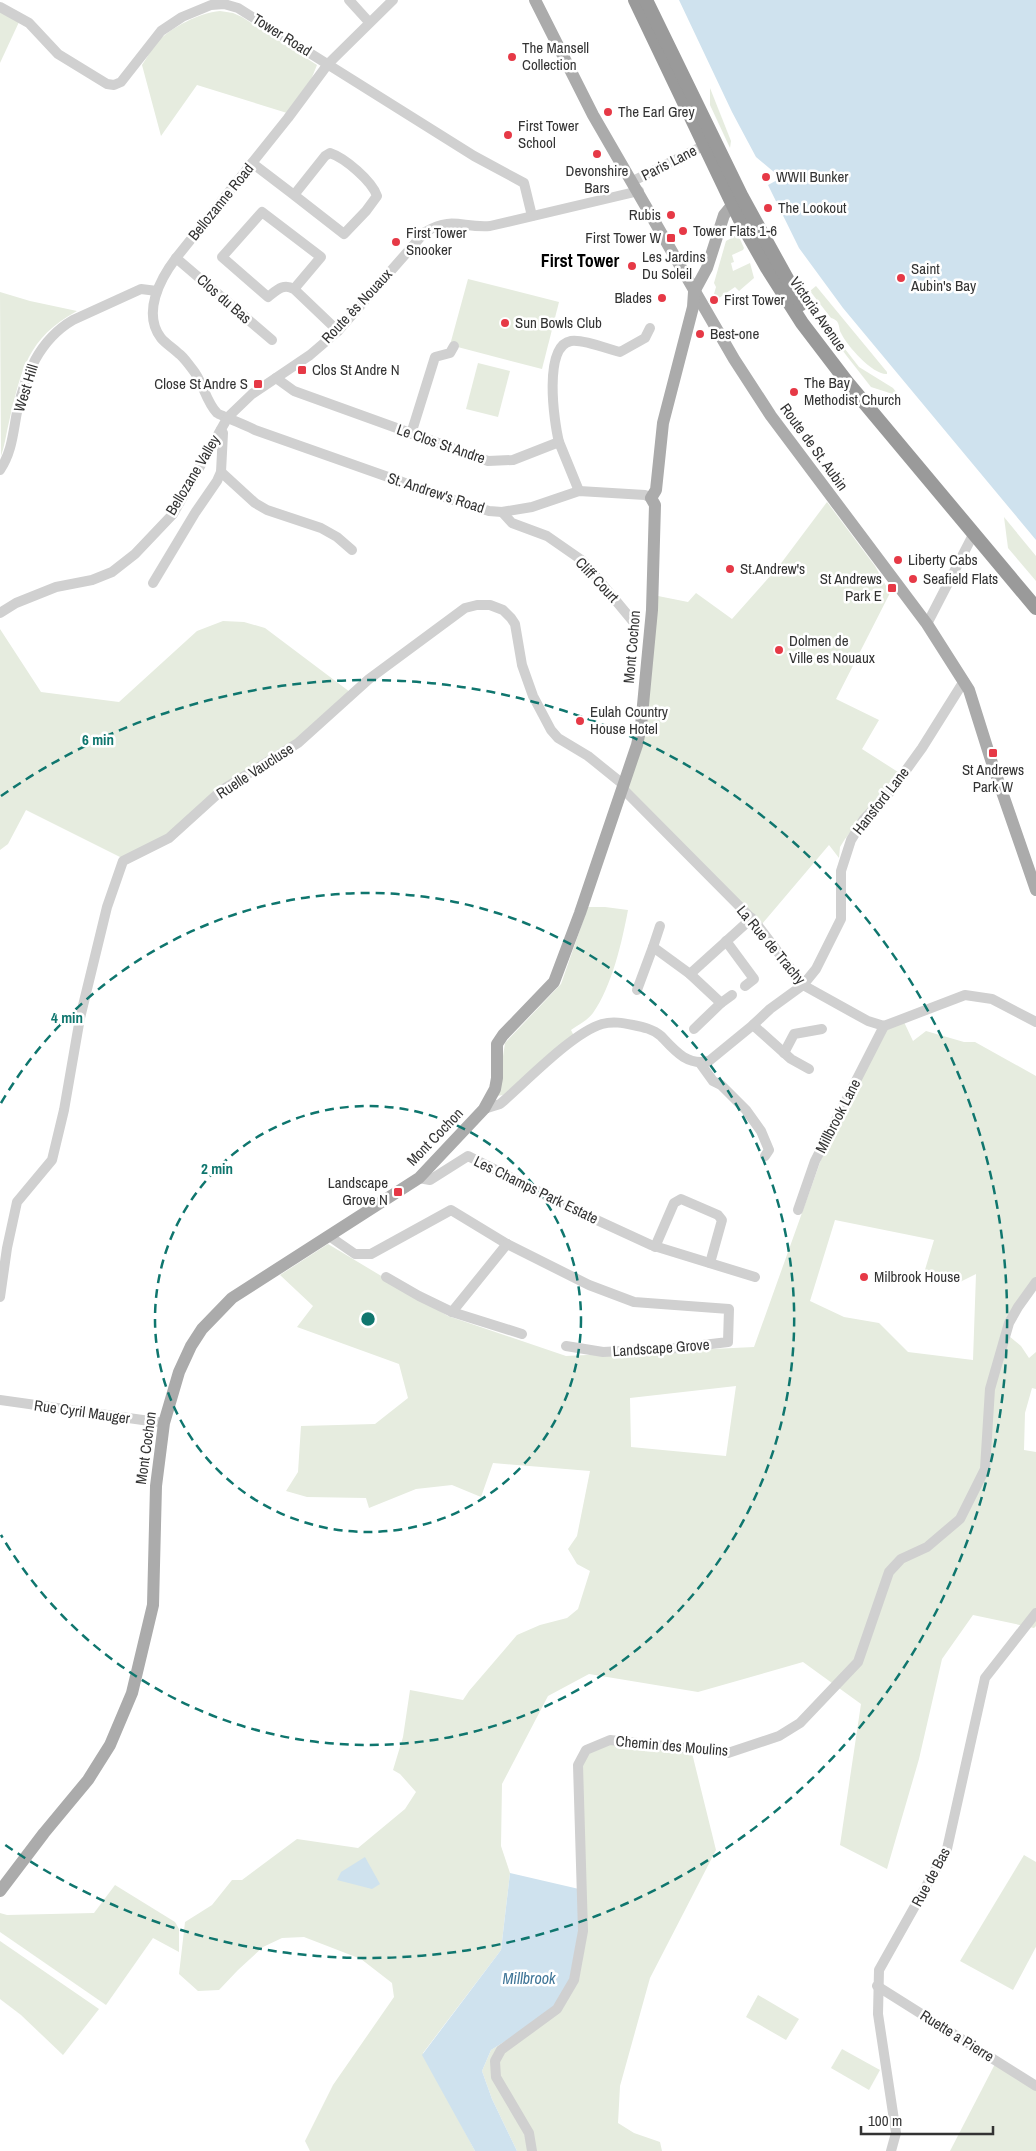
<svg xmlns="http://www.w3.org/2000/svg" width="1036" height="2151" font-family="'Archivo Narrow',sans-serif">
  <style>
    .green { fill: #e6ecdf; fill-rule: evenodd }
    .water { fill: #cfe2ee }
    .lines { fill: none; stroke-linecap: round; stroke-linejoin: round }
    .minor { stroke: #d0d0d0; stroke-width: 10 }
    .major { stroke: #ababab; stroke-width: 12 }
    .highway { stroke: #9a9a9a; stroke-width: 14 }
    .ring { fill: none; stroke: #0f766e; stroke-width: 2.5; stroke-dasharray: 9 6 }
    .poi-dot { fill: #e63946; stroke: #fff; stroke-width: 2 }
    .labels { text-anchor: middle; stroke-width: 5; stroke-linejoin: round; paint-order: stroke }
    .street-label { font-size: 15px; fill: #333; stroke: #fff }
    .poi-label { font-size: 15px; fill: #333; stroke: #fff; text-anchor: start }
    .water-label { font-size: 16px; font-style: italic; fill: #3f7597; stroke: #fff }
    .quarter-label { font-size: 18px; font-weight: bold; fill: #000; stroke: #fff }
    .centre { fill: #0f766e; stroke: #fff; stroke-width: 2.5 }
    .ring-label { font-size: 15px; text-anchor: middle; font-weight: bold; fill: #0f766e; stroke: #fff; stroke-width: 5; stroke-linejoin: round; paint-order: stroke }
  </style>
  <rect width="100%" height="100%" fill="#fff"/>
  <!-- green -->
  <g class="green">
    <path d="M220,11L233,13L242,17L317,65L310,82L287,113L197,85L161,136L142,65C147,58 151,49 157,42C172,27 199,13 220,11Z"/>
    <path d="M0,12L19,22L0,63Z"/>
    <path d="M710,88L731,141L730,148L710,105Z"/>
    <path d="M735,236L740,239L744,248L743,250L732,255L734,262L731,263L733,271L750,263L754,278L739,291L735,287L719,298L714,294L716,287L714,283L726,241Z"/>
    <path d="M468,279L559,302L542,369L450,345Z"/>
    <path d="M816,286L887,372V374C873,375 847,346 841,333C838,327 841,321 831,318L810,291Z"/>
    <path d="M0,292L30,301L77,311C27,338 21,371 9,422C6,434 5,445 1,456Z"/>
    <path d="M810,304L859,367L893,388L899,396L871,387L846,355Z"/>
    <path d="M478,363L510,371L498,417L466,409Z"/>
    <path d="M827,502L875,566L890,593L836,699L879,720L862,749L898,772L845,839L840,847L839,858L829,845L762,924L628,789L658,596L688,602L696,593L732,619L779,566Z"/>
    <path d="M1004,517L1036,556V581L1008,548Z"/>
    <path d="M223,621L244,622L265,628L350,692L296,741L168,834L122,858L26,810L8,844L0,850V629L41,692L119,702L197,631Z"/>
    <path d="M588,907H605L628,910C622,942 612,986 593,1013C588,1020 578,1025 571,1030L574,1036L503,1095L497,1096L505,1043L561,984Z"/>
    <path d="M904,1022L913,1041L926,1031L964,1042H975L1036,1076V1280L1024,1293L1009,1336L1021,1346L1029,1358L1036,1352V1389L1032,1388L1025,1413L1024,1450L1036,1452V1626L1034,1628L973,1615L942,1659L919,1759L887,1869L840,1845L861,1704L803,1662L698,1692L589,1674L548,1696L502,1784L501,1846L510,1873L501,1950L423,2053L475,2151H310L305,2141L333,2085L394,1997L392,1983L361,1959L304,1937L282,1938L263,1947L238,1970L219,1990L198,1991L179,1974L185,1922L212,1905L232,1880H242L297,1839L358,1848L405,1809L416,1792L400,1774L393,1770L403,1737L410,1690L463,1700L469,1691L517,1635L540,1625L567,1618L578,1609L590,1571L577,1564L568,1549L577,1536L590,1471L493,1463L481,1497L452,1485L416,1489L369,1508L366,1498L307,1497L286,1491L298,1472L301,1426L375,1424L408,1398L399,1364L297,1327L313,1306L280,1275L328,1244L448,1316L566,1356L754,1347L832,1129L886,1029ZM835,1220L934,1240L924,1273L958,1283L976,1274L973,1360L908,1352L879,1323L844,1317L810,1301ZM736,1386L726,1456L631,1447L630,1398Z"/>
    <path d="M610,1740L691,1749L716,1850L650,1978L620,2086L618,2123L634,2133L660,2142L662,2151H517L492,2099L482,2071L491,2050L557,2009L583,1931L578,1765L586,1750Z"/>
    <path d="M1024,1855L1036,1862V1947L1013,1990L960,1961Z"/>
    <path d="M115,1885L175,1922L179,1929V1952L153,1938L106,2005L0,1932V1913L7,1915L94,1913Z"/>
    <path d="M0,1941L99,2009L63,2055L21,2015L0,1999Z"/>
    <path d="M758,1995L799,2019L786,2040L746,2017Z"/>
    <path d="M842,2049L880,2070L869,2090L831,2068Z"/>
    <path d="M995,2064L1036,2090V2151H950Z"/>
  </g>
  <!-- water -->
  <g class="water">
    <path d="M679,0H1036V540L843,308L799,248L768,185L781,178L756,157L732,112Z"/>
    <path d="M365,1857L380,1884L372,1889L337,1880L341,1872Z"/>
    <path d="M510,1873L579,1889L582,1937L574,1980L557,2009L491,2050L482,2071L492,2099L517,2151H475L422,2055L501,1950Z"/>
  </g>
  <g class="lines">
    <!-- minor -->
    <g class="minor">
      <path d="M349,0L369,22"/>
      <path d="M393,0L328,64L288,118L176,258C160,279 142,313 161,338C166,344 173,348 178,353C184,357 188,364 193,370C203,382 206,402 217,413C219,415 249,426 255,430L456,501L489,511L502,512L532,507L579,491L645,495L651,498"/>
      <path d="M0,7L29,23L58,54L107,84L114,85L121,82L161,31L182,17L211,5L224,4L238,8L474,156L524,183L532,216"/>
      <path d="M252,163L294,195L325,156L330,153C345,158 372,181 377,196L366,211L344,234L294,195"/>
      <path d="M633,181L705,145"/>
      <path d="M176,258L272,340"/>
      <path d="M294,289L321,257L262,212L222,257L268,297C277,290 283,283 294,289L338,331"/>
      <path d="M276,378L294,391L488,461L513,460L559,442L579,491"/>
      <path d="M411,434L435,357L450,353L454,346"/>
      <path d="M559,442C554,422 543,346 571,341C582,339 608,349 620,352L645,338L650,328"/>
      <path d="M0,470C12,452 13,433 17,412C25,375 39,340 73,320L141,289L157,291"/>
      <path d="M221,472L255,503L267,510L321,528L337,537L352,550"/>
      <path d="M502,512L512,523L547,536L583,561L636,625"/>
      <path d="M153,583L195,513L217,481L221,472L223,433L221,430"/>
      <path d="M0,613L16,603L56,587L92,580L112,572L135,554L173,514L228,417L252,394L310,355L338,331L425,232C453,216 461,228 490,226L639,191"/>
      <path d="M927,624L974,533"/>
      <path d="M622,788L756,923L803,985L868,1021L884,1026L965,995L992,999L1036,1022"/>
      <path d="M726,941L754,979L745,986"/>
      <path d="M653,947L660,926"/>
      <path d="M690,974L721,1003L694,1029"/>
      <path d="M637,990L653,947L690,974L752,918"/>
      <path d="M721,1003L732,995"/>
      <path d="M753,1025L791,1059L809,1069"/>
      <path d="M784,1053L794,1034L822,1029"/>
      <path d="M700,1063L713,1081L721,1085L746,1110L761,1131L769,1150L765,1156"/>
      <path d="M484,1109L500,1104C526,1082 572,1033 602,1024C613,1021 623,1023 633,1025C643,1027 653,1029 661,1036C675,1051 687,1066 709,1061L753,1025L770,1009L803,985L816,969L841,919V871L851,840L864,819L891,791L922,748L964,681"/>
      <path d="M419,1178L430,1180L468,1156L575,1210L651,1245L755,1277"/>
      <path d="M798,1210L815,1161L884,1026"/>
      <path d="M329,1236L355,1254H371L451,1210L507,1244L589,1285L634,1302L729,1309L728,1342L678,1348L603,1352L566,1346"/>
      <path d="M655,1247L674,1203L681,1199L718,1215L722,1220L710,1263"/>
      <path d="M386,1277L419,1296L452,1312L522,1334"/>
      <path d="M0,1297L7,1248L17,1202L52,1160L64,1110L80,1018L107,907L123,861L169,838L222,790L298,743L369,679L465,608L477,605H490L503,610L511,618L515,624L522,665L533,696L551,730L558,738L588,756L624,785"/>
      <path d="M452,1312L507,1244"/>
      <path d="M0,1400L164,1423"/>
      <path d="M877,1986L1036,2086"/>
      <path d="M532,2151L529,2133L496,2077L495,2061L501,2050L557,2009L574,1980L583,1931L578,1765L586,1750L610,1740L728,1753L779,1736L800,1723L858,1662L889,1572L901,1559L927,1547L960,1519L985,1469L990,1389L1009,1323L1018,1307L1036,1282"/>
      <path d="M891,2151L896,2133L878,2014L879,1970L947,1849L985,1678L1036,1613"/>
    </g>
    <!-- major -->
    <g class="major">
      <path d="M535,0L593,115L734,359L771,416L927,624L969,690L992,763L1036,890"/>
      <path d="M0,1891L44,1833L88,1780L110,1745L132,1693L153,1605L156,1486L164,1423L179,1372L191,1346L202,1329L232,1298L419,1178L484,1109L495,1089L497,1078V1044L503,1035L554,982L580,913L637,745L641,726L652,610L655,505L651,498L656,490L663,423L693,307L694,292L707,268L724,215L733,204"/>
    </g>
    <!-- highway -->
    <g class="highway">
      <path d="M635,0L742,224L767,268L802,323L847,382L1036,608"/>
      <path d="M646,0L742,197L801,304"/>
    </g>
  </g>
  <!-- distance rings -->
  <g class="ring">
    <circle cx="368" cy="1319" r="213"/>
    <path d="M1 1103A426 426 0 1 1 1 1535"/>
    <path d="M1 796A639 639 0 1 1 1 1842"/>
  </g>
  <!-- markers -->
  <g class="poi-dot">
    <circle cx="512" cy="57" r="5"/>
    <circle cx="608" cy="112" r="5"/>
    <circle cx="508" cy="135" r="5"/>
    <circle cx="597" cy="154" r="5"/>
    <circle cx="766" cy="177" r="5"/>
    <circle cx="768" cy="208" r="5"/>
    <circle cx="671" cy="215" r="5"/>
    <circle cx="683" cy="231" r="5"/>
    <rect x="666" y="233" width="10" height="10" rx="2.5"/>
    <circle cx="396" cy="242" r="5"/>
    <circle cx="632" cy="266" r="5"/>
    <circle cx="901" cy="278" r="5"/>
    <circle cx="662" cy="298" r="5"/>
    <circle cx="714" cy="300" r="5"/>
    <circle cx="505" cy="323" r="5"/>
    <circle cx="700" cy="334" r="5"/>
    <rect x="297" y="365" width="10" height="10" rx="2.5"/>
    <rect x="253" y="379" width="10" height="10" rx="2.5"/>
    <circle cx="794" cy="392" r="5"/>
    <circle cx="898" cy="560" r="5"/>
    <circle cx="730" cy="569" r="5"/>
    <circle cx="913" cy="579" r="5"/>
    <rect x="887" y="583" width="10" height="10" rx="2.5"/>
    <circle cx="779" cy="650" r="5"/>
    <circle cx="580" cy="721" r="5"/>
    <rect x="988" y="748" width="10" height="10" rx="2.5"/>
    <rect x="393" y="1187" width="10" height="10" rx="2.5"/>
    <circle cx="864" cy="1277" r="5"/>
  </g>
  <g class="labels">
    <!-- street labels -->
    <g class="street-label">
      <text transform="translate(282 35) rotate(32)" y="5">Tower Road</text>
      <text transform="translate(669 163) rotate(-27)" y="5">Paris Lane</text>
      <text transform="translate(221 202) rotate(-51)" y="5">Bellozanne Road</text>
      <text transform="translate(224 299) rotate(41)" y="5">Clos du Bas</text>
      <text transform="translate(357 306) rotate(-47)" y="5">Route ès Nouaux</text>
      <text transform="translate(818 314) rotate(55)" y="5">Victoria Avenue</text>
      <text transform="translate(26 388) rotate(-73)" y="5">West Hill</text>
      <text transform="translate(441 444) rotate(19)" y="5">Le Clos St Andre</text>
      <text transform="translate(814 447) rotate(54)" y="5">Route de St. Aubin</text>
      <text transform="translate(193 475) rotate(-59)" y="5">Bellozane Valley</text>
      <text transform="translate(436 493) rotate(18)" y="5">St. Andrew's Road</text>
      <text transform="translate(597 580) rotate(47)" y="5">Cliff Court</text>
      <text transform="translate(632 647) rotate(-85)" y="5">Mont Cochon</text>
      <text transform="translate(255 771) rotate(-33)" y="5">Ruelle Vaucluse</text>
      <text transform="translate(881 801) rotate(-52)" y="5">Hansford Lane</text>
      <text transform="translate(771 945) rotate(50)" y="5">La Rue de Trachy</text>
      <text transform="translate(838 1116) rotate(-63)" y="5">Millbrook Lane</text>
      <text transform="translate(435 1137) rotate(-46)" y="5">Mont Cochon</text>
      <text transform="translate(536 1190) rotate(26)" y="5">Les Champs Park Estate</text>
      <text transform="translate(661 1348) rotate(-4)" y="5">Landscape Grove</text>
      <text transform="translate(82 1412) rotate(8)" y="5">Rue Cyril Mauger</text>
      <text transform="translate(146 1448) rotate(-82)" y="5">Mont Cochon</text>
      <text transform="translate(672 1746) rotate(5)" y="5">Chemin des Moulins</text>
      <text transform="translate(931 1877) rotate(-62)" y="5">Rue de Bas</text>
      <text transform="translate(957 2036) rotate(32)" y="5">Ruette a Pierre</text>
    </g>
    <!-- poi labels -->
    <g class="poi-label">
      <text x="522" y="53">The Mansell<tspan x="522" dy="17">Collection</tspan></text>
      <text x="618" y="117">The Earl Grey</text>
      <text x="518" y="131">First Tower<tspan x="518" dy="17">School</tspan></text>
      <text x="597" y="176" text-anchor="middle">Devonshire<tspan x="597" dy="17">Bars</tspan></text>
      <text x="776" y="182">WWII Bunker</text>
      <text x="778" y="213">The Lookout</text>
      <text x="661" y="220" text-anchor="end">Rubis</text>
      <text x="693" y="236">Tower Flats 1-6</text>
      <text x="406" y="238">First Tower<tspan x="406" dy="17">Snooker</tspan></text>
      <text x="661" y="243" text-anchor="end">First Tower W</text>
      <text x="642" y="262">Les Jardins<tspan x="642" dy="17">Du Soleil</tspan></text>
      <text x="911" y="274">Saint<tspan x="911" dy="17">Aubin's Bay</tspan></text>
      <text x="652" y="303" text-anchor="end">Blades</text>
      <text x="724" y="305">First Tower</text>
      <text x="515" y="328">Sun Bowls Club</text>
      <text x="710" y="339">Best-one</text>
      <text x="312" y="375">Clos St Andre N</text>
      <text x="804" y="388">The Bay<tspan x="804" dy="17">Methodist Church</tspan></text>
      <text x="248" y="389" text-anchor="end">Close St Andre S</text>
      <text x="908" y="565">Liberty Cabs</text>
      <text x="740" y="574">St.Andrew's</text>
      <text x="882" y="584" text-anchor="end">St Andrews<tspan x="882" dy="17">Park E</tspan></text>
      <text x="923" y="584">Seafield Flats</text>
      <text x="789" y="646">Dolmen de<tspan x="789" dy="17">Ville es Nouaux</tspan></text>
      <text x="590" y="717">Eulah Country<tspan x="590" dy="17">House Hotel</tspan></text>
      <text x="993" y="775" text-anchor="middle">St Andrews<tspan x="993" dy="17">Park W</tspan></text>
      <text x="388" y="1188" text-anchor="end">Landscape<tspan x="388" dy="17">Grove N</tspan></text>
      <text x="874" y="1282">Milbrook House</text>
    </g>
    <!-- water labels -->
    <g class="water-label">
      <text x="529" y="1984">Millbrook</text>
    </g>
    <!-- quarter labels -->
    <g class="quarter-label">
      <text x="580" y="267">First Tower</text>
    </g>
  </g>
  <circle cx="368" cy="1319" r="8" class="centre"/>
  <g class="ring-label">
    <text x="98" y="745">6 min</text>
    <text x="67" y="1023">4 min</text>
    <text x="217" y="1174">2 min</text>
  </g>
  <!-- scale -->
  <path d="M861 2126v8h132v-8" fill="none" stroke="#333333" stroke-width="2.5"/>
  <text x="868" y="2126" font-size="15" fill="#333333" stroke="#ffffff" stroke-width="4" paint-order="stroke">100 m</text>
</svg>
